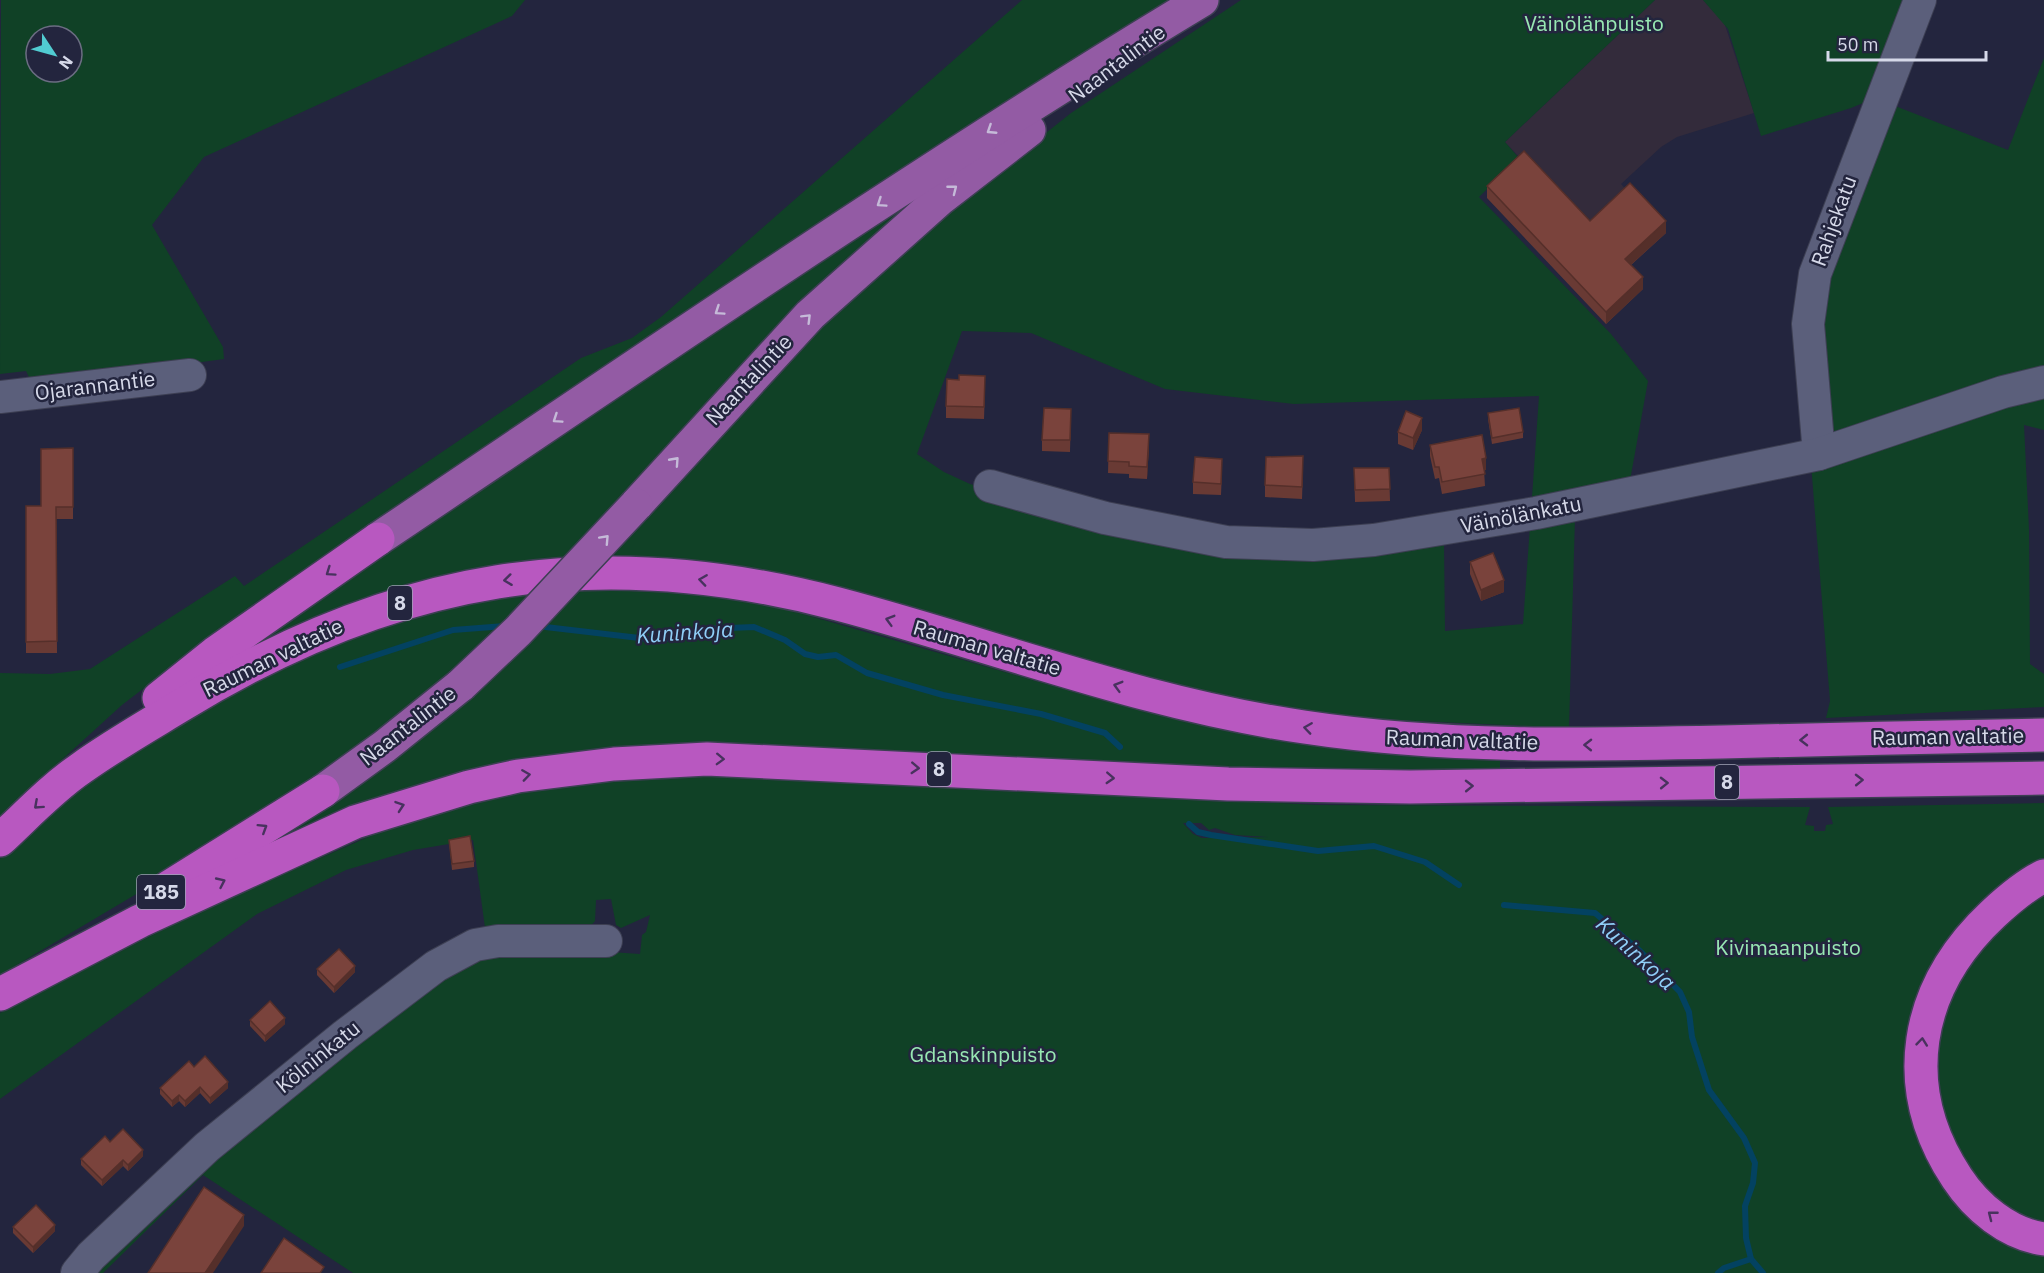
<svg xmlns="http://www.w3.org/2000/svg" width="2044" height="1273" font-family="'IBM Plex Sans',sans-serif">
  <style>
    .education { fill: #332b3b }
    .green { fill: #104126; fill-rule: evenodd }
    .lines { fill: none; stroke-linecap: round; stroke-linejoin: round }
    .stream { stroke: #034261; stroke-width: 6 }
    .minor-casing { stroke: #3d3f53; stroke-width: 34 }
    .major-casing { stroke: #3d3f53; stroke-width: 36 }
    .highway-casing { stroke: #3d3f53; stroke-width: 36 }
    .minor { stroke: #5b5f7b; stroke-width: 32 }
    .major { stroke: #935ba4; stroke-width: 33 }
    .highway { stroke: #b858c0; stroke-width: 33 }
    .major-bridge-casing { stroke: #3d3f53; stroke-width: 36; stroke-linecap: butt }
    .major-bridge { stroke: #935ba4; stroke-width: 33 }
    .wall { fill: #693a34 }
    .shaded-wall { fill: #552f2a }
    .building { fill: #7a433c; stroke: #552f2a; stroke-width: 1.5 }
    .oneway { stroke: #c5bad8 }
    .oneway2 { stroke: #48325e }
    .labels { text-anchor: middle; stroke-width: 5; stroke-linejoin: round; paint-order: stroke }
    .shield { fill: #23253e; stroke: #a0a3b6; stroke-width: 1.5 }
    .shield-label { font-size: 20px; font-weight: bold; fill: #d6d9e9 }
    .park-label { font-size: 21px; fill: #98e8b3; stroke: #23253e }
    .street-label { font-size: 21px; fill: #d6d9e9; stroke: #23253e }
    .water-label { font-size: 22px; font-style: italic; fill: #8fcef7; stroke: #23253e }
  </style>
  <rect width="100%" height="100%" fill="#23253e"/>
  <!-- education -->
  <path class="education" d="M1655,0H1703L1724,22L1754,113L1677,137L1661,147L1621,184L1666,232L1625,270L1505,142Z"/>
  <!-- green -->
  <g class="green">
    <path d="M1,0H525L512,16L204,157L152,225L223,347L224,359L33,385L26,371L0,374ZM36,36H72V72H36Z"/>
    <path d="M1022,0H1169L641,344L256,602L122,705L0,816V673L50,674L90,669L235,576L244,586L581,358L632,338L661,317Z"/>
    <path d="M1241,0H1655L1505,142L1519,158L1479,197L1611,334L1648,381L1629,486L1532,497L1539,396L1294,404L1165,389L1031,333L962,331L917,454L944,472L970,484L1165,538L1444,544L1445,631L1523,624L1530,526L1575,517L1569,728L1350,718L1241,704L611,559L645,512L819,328L964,198L1071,113Z"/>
    <path d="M1703,0H1909L1875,98L1851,108L1761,136L1728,29Z"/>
    <path d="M2044,58V368L1834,436L1825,416L1816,318L1890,104L2008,150Z"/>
    <path d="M935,185L568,559L224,664L284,614Z"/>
    <path d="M2044,390V430L2024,425L2029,529L2030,664L2044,674V707L1826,718L1830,701L1811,464Z"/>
    <path d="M546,583L401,717L256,823L0,975V859L47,814L136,745L340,634Z"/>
    <path d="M624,584L758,601L1099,699L1223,726L1416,756L1500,761V774L1246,772L725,743C633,746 537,751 448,775C390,791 336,815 281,840L277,835L572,591Z"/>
    <path d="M694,774L1318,805L1810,807L1805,825L1814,826V831H1825L1826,825L1833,824L1828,807L2044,803V865L1954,942L1923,1136L2044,1249V1273H353L203,1175L103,1273H91L175,1189L446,965L551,948L640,954L642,935L646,932L650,915L621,928L616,925L611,899L596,900L595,921L584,933L486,935L473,840L413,850L346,870L257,914L0,1099V1013L199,911L384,830L509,793L591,781ZM1183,823H1201L1209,830L1215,828L1235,835L1268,837L1202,838L1193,834Z"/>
    <path d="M2044,891V1226L2001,1207L1967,1173L1935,1096L1933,1061L1949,994L1979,947Z"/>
  </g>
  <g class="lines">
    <!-- stream -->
    <g class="stream">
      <path d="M537,626L648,639H665L703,629L754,627L785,640L805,654L818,657L836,655L867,673L943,695L1041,714L1105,733L1120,747"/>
      <path d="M340,667L453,630L505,626"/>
      <path d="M1189,824L1198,832L1211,835L1318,851L1374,846L1425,862L1459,885"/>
      <path d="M1504,905L1595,913L1640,951L1680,992L1689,1012L1692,1037L1709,1090L1744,1138L1755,1163L1753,1183L1745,1206L1746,1238L1751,1259L1763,1273"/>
      <path d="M1718,1273L1724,1268L1751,1259"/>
    </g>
    <!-- minor casing -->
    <g class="minor-casing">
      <g id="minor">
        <path d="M0,397L190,375"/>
        <path d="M1819,454L1808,324L1815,274L1920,0"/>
        <path d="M990,486L1105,518L1226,542L1313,545L1374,540L1536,513L1819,454L2003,392L2044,382"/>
        <path d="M77,1273L91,1256L207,1147L345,1035L436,966L475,945L498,941H606"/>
      </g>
    </g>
    <!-- major casing -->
    <g class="major-casing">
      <g id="major">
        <path d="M636,505L810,315L940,199L1029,130"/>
        <path d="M378,539C651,356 921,169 1202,0"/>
        <path d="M323,791L385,746L461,685"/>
      </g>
    </g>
    <!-- highway casing -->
    <g class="highway-casing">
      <g id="highway">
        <path d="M159,698L215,653L378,539"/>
        <path d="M0,840C26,816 51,789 80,769C112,746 147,726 180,706C393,575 594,540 838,604C993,645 1144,704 1304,727C1443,748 1582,745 1722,742C1829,739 1937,737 2044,735"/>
        <path d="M2044,876C2025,885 2008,900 1993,914C1914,988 1897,1087 1957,1178C1976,1207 2008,1234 2044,1239"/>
        <path d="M169,887L323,791"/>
        <path d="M0,994L140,921L355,822L469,787L518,776L614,764L707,759L1228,784L1410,787L2044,778"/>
      </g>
    </g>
    <!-- minor -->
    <use href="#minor" class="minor"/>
    <!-- major -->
    <use href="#major" class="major"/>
    <!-- highway -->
    <use href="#highway" class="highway"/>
    <!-- major-bridge casing -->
    <g class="major-bridge-casing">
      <path id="major-bridge" d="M461,685L518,631L636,505"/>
    </g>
    <!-- major-bridge -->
    <use href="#major-bridge" class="major-bridge"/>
  </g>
  <!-- wall -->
  <g class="wall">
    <path d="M1487,186L1590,221L1666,233L1631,265L1643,289L1606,324L1487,198Z"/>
    <path d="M985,388L984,419L946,418V406Z"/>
    <path d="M1071,409L1070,452L1042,451V440Z"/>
    <path d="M1488,413L1523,432V438L1492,444L1488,419Z"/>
    <path d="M1422,430L1413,450L1398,444V432Z"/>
    <path d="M1109,433L1149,446L1147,479L1129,478V474L1108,473Z"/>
    <path d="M1430,445L1486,470H1484L1485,486L1442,494L1439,478L1435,479L1430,456Z"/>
    <path d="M73,448V519H56L57,653H26V506H41Z"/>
    <path d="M1303,468L1302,499L1265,497V485Z"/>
    <path d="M1354,468H1389L1390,501L1355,502Z"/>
    <path d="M1222,471L1221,495L1193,494V482Z"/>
    <path d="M1470,562L1504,592L1481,601L1470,574Z"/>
    <path d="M449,840L474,861V867L452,870Z"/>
    <path d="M317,969L355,972L334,993L317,975Z"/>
    <path d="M250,1020L285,1024L265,1042L250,1026Z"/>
    <path d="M194,1067L228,1088L210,1104L200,1093L185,1107L179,1101L172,1107L160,1094V1088Z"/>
    <path d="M110,1142L143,1156L128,1171L123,1166L102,1186L81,1165V1159Z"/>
    <path d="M13,1227L55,1231L33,1253L13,1233Z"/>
  </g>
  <!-- shaded-wall -->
  <g class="shaded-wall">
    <path d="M1666,221V233L1625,270V259Z"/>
    <path d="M1643,277V289L1606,324V312Z"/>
    <path d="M1422,418V430L1413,450V438Z"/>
    <path d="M1149,434V446L1147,479V467Z"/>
    <path d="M1486,458V470L1482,471V459Z"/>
    <path d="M1504,580V592L1481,601V590Z"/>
    <path d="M355,966V972L334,993V987Z"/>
    <path d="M285,1018V1024L265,1042V1036Z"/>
    <path d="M228,1082V1088L210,1104V1098Z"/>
    <path d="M200,1087V1093L185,1107V1101Z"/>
    <path d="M179,1095V1101L172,1107V1101Z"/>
    <path d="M143,1150V1156L128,1171V1165Z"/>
    <path d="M123,1160V1166L102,1186V1180Z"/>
    <path d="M244,1215V1226L213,1273H205Z"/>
    <path d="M55,1225V1231L33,1253V1247Z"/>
  </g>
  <!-- building -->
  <g class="building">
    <path d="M1524,151L1590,221L1630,183L1666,221L1625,259L1643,277L1606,312L1487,186Z"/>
    <path d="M959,375L985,376L984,407L946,406L947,379L959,380Z"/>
    <path d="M1044,408L1071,409L1070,440H1042Z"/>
    <path d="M1519,408L1523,432L1492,438L1488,413Z"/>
    <path d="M1406,411L1422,418L1413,438L1398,432Z"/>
    <path d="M1109,433L1149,434L1147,467L1129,466V462L1108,461Z"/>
    <path d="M1482,435L1486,458L1482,459L1485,474L1442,482L1439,467H1435L1430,445Z"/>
    <path d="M73,448V507H56L57,641L26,642V506H41V449Z"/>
    <path d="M1303,456L1302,487L1265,485L1266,457Z"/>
    <path d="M1195,457L1222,459L1221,484L1193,482Z"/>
    <path d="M1354,468H1389L1390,489L1355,490Z"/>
    <path d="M1493,553L1504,580L1481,590L1470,562Z"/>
    <path d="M470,836L474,861L452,864L449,840Z"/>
    <path d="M339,949L355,966L334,987L317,969Z"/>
    <path d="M270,1001L285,1018L265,1036L250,1020Z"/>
    <path d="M205,1056L228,1082L210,1098L200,1087L185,1101L179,1095L172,1101L160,1088L189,1061L194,1067Z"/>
    <path d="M123,1129L143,1150L128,1165L123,1160L102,1180L81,1159L105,1136L110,1142Z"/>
    <path d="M204,1187L244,1215L205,1273H148Z"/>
    <path d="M36,1205L55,1225L33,1247L13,1227Z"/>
    <path d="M284,1238L324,1267L320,1273H261Z"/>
  </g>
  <!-- one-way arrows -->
  <defs><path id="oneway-chevron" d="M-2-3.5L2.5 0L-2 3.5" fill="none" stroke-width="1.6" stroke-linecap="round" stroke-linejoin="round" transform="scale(1.5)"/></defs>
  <g class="oneway">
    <use href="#oneway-chevron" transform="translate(991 130) rotate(147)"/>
    <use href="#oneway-chevron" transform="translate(953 189) rotate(-38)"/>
    <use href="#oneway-chevron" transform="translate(881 203) rotate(146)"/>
    <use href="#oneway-chevron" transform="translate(719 311) rotate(146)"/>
    <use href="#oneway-chevron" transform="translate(807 318) rotate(-45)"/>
    <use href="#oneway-chevron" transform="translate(557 419) rotate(146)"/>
    <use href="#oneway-chevron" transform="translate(675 461) rotate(-48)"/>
    <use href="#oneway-chevron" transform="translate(605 539) rotate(-47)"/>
  </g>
  <g class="oneway2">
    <use href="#oneway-chevron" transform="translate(330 572) rotate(145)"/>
    <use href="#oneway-chevron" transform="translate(508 580) rotate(173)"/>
    <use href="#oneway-chevron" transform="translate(703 580) rotate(-172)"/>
    <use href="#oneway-chevron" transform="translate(890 620) rotate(-164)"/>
    <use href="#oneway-chevron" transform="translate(1118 686) rotate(-164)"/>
    <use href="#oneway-chevron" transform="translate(1308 728) rotate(-172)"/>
    <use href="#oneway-chevron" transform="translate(1804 740) rotate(179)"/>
    <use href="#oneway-chevron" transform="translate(1588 745) rotate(-179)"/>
    <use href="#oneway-chevron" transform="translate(720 759) rotate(2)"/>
    <use href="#oneway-chevron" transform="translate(915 768) rotate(3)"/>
    <use href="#oneway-chevron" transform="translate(526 775) rotate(-8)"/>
    <use href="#oneway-chevron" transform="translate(1110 778) rotate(3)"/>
    <use href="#oneway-chevron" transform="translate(1859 780) rotate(-1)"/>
    <use href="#oneway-chevron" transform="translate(1664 783) rotate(-1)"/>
    <use href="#oneway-chevron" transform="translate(1469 786) rotate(-1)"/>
    <use href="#oneway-chevron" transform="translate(38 805) rotate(138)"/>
    <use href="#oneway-chevron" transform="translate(400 806) rotate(-19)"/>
    <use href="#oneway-chevron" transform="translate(263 828) rotate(-32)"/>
    <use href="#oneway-chevron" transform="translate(221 882) rotate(-25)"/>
    <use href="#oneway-chevron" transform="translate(1922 1042) rotate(-84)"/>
    <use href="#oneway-chevron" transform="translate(1992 1215) rotate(-142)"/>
  </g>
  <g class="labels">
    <!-- shield labels -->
    <g class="shield">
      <rect x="388" y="586" width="24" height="34" rx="4.5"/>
      <rect x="927" y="752" width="24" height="34" rx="4.5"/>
      <rect x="1715" y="765" width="24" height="34" rx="4.5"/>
      <rect x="137" y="875" width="48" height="34" rx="4.5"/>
    </g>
    <g class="shield-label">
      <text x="400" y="610">8</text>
      <text x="939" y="776">8</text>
      <text x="1727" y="789">8</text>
      <text x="161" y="899">185</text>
    </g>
    <!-- park labels -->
    <g class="park-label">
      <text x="1594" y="31">Väinölänpuisto</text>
      <text x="1788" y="955">Kivimaanpuisto</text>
      <text x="983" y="1062">Gdanskinpuisto</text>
    </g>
    <!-- street labels -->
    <g class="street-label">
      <text transform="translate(1117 64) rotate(-37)" y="7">Naantalintie</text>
      <text transform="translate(1834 221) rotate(-70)" y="7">Rahjekatu</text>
      <text transform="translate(749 380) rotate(-47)" y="7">Naantalintie</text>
      <text transform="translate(95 386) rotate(-7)" y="7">Ojarannantie</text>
      <text transform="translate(1521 515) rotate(-11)" y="7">Väinölänkatu</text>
      <text transform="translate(987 648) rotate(16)" y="7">Rauman valtatie</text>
      <text transform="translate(273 658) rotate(-26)" y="7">Rauman valtatie</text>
      <text transform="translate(408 726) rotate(-38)" y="7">Naantalintie</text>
      <text transform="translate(1948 737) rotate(-1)" y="7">Rauman valtatie</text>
      <text transform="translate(1462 740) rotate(2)" y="7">Rauman valtatie</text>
      <text transform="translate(318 1057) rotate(-39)" y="7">Kölninkatu</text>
    </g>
    <!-- water labels -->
    <g class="water-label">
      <text transform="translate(685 632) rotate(-4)" y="8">Kuninkoja</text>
      <text transform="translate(1636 953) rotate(42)" y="8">Kuninkoja</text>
    </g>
  </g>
  <!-- north arrow -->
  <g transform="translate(54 54) rotate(126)"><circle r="28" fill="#23253e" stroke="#6b6d82" stroke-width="1.5"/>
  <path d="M0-4.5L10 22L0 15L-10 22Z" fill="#51ccd1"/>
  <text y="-9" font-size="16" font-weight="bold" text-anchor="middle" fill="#d6d9e9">N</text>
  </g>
  <!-- scale -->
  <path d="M1828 51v9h158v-9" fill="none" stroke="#d6d9e9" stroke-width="3"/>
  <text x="1837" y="51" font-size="18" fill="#d6d9e9" stroke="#23253e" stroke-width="4.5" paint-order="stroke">50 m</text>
</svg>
